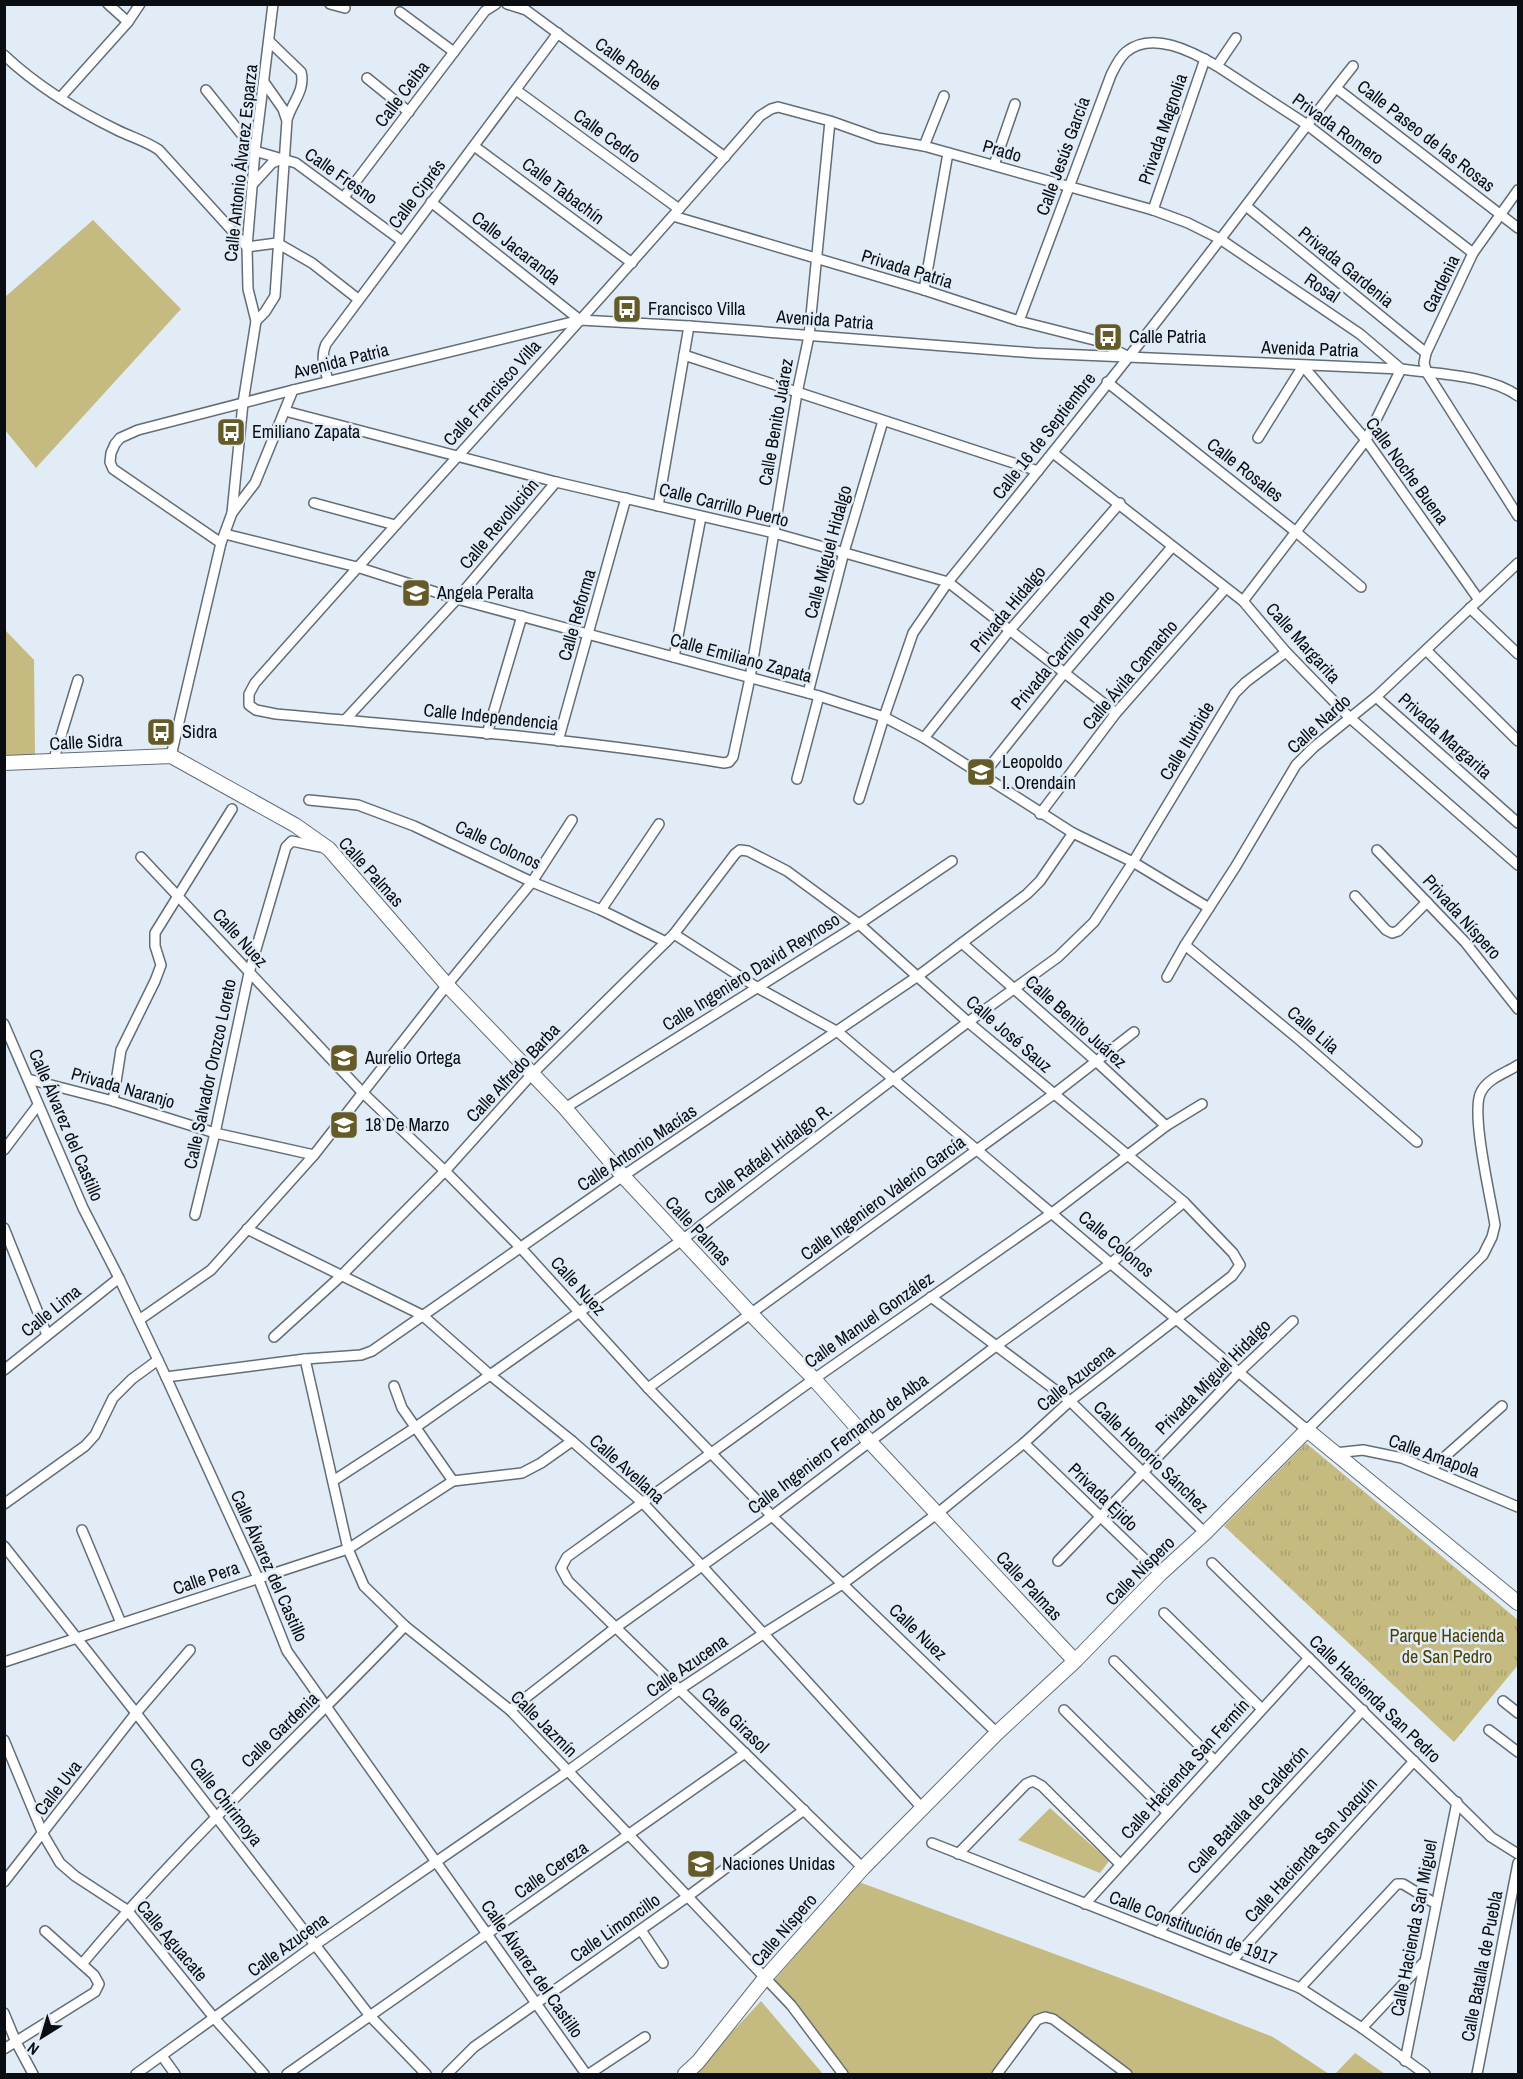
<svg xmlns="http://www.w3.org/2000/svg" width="1523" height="2079" font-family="'Archivo Narrow',sans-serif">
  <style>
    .grass { fill: #c5bb80 }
    .park { fill: url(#park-tufts) }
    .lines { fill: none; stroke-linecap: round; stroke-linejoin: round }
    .street-casing { stroke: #636d76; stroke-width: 12 }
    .secondary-casing { stroke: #636d76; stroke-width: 16 }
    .street { stroke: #fff; stroke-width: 9 }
    .secondary { stroke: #fff; stroke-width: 14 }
    .labels { text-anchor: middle; stroke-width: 5; stroke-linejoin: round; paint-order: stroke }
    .street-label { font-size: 18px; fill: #0a0d11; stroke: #e1ecf7 }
    .poi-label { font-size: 18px; fill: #0a0d11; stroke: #e1ecf7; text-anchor: start }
    .park-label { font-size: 18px; fill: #483e00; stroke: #e1ecf7 }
  </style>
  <defs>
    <pattern id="park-tufts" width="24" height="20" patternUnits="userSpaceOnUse" patternTransform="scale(1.5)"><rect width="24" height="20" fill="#c5bb80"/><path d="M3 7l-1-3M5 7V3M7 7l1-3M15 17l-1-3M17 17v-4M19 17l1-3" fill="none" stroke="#a8a06e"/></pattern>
  </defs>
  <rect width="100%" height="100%" fill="#e1ecf7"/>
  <!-- grass -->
  <g class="grass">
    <path d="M93,220L181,309L36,468L5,430V297Z"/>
    <path d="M4,629L34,660L35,755L5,756Z"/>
    <path d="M1050,1808L1109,1861L1100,1873L1018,1840Z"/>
    <path d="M859,1882L1158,1992L1273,2037L1329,2074H1127L1049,2017L1037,2020L996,2074H843L771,1984Z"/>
    <path d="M761,2001L823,2074H693Z"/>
    <path d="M1355,2053L1385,2074H1335Z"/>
  </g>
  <!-- park -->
  <path class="park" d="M1306,1443L1518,1620V1665L1454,1742L1224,1526Z"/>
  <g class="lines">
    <!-- street casing -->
    <g class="street-casing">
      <g id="street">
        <path d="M108,4L128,22"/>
        <path d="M330,4L345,8"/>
        <path d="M507,4L526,10L725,157"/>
        <path d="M400,12L454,52"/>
        <path d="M4,55C37,86 76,110 117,130C131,137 146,141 159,150L247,247L277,243L312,263L358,299"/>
        <path d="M1217,66L1236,38"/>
        <path d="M367,78L409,112"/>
        <path d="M264,82L283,109L286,118"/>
        <path d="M1336,88L1518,228"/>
        <path d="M206,90L255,151L296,163L402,241"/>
        <path d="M516,90L679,209"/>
        <path d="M60,98L128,22L140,4"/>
        <path d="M830,121L809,336L797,393L750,678L733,757L729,762L724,763C576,738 426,728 276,714L256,710L249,705V694L255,683C422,493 595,308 760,116L771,109L778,107L830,121L878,138L924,146L1153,210L1188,223L1220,239L1360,334L1401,369L1366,440L1243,601"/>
        <path d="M474,146L632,263"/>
        <path d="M924,146L944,96"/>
        <path d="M994,165L1015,104"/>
        <path d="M252,185L272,163L284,158"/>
        <path d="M1518,190L1473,253L1426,353L1424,363L1427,373L1518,516"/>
        <path d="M344,197L485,11L496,4"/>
        <path d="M431,202L580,320"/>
        <path d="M1246,206L1426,353"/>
        <path d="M1153,210L1205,59"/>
        <path d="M673,216L924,290L1019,321L1098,341L1127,356"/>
        <path d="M924,290L948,153"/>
        <path d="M256,321L265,312L275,296L287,120C291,104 306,90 301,72L270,42"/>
        <path d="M1019,321L1111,75C1115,67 1119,58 1126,52C1152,30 1193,52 1217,66L1306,124L1473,253"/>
        <path d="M684,355L1038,471"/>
        <path d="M328,381C325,368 320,357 326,344L558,33"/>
        <path d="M1107,382L1296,532L1361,587"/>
        <path d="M285,411L556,482L774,533L948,582L1116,713"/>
        <path d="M1258,438L1303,366L1366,440L1479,600"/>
        <path d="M1053,453L1243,601L1286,652L1349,717L1518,865"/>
        <path d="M314,503L395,525"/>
        <path d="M658,506L689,326"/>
        <path d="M232,513L255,483L293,390"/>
        <path d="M225,534L357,567L457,599L819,696L884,717L924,738L1073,833L1133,862L1209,908"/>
        <path d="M221,543L113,469L110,462L111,453L115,444L120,438L138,430L293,390L580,320L689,326L1035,353L1401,369C1437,374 1489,375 1518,396"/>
        <path d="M1470,608L1518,654"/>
        <path d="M1426,650L1518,741"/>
        <path d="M674,657L701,517"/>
        <path d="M808,693L844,552L883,421"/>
        <path d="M1376,697L1518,823"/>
        <path d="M345,720L457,599L556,482"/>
        <path d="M487,734L522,616"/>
        <path d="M924,738L1010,630L1120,503"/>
        <path d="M558,741L626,498"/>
        <path d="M171,756L221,543L232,513L243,403L256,321L248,289L247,247L255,151L273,4"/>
        <path d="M53,762L78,680"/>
        <path d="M982,776L1065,672L1172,547"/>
        <path d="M797,779L819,696"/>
        <path d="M859,799L884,717L913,633L948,582C1031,480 1114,377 1195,272C1248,204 1299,134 1353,66"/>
        <path d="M309,800L358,805L414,826L532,882L601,910L666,942"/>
        <path d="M1040,814L1116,713L1225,589"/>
        <path d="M1377,850L1465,942L1518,1009"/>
        <path d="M141,857L362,1092L445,1171L520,1247L648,1388L711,1453L772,1516L997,1733"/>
        <path d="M1355,896L1386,930L1392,933L1398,931L1427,902"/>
        <path d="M601,910L659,824"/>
        <path d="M674,934L758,988L838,1032L1307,1430L1483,1255L1492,1237L1495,1225C1491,1199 1470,1111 1481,1092C1488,1078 1506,1073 1518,1065"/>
        <path d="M962,943L1096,1061L1166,1126"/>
        <path d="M1185,945L1302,1042L1417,1142"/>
        <path d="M1167,977L1185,945L1236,866L1296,765L1314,747L1376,697L1518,563"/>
        <path d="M4,1024L83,1208L119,1278L166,1377L258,1578L287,1651L586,2074"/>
        <path d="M28,1079L113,1101L215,1133L314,1155"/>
        <path d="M113,1101L121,1050L155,981L161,965L155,946V933L232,809"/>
        <path d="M565,1108L859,924L952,861"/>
        <path d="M4,1150L38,1105"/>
        <path d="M195,1215L215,1133L249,973L286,847L292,841L320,847"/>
        <path d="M4,1228L47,1335"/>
        <path d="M247,1229L422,1315L489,1374L572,1441L643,1503L702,1566L923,1809"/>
        <path d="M931,1297L1070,1401L1205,1533"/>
        <path d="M139,1320L211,1270L314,1155L447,985L532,882L572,820"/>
        <path d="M305,1359L348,1549L364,1586L405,1626L510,1710L791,2005L843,2074"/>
        <path d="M4,1370L119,1278"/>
        <path d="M166,1377L305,1359L361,1355L372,1351L623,1176L918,976L1027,894L1040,881L1073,833"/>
        <path d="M394,1386L402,1408L453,1481"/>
        <path d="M648,1388L1054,1094L1134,1032"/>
        <path d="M1024,1443L1160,1574"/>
        <path d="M1335,1453L1363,1450L1402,1458L1518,1507"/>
        <path d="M1431,1469L1502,1406"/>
        <path d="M333,1481L416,1427L682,1240L968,1022L1058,957L1094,922L1133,862L1235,693L1246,682L1286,652"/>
        <path d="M4,1504L85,1446L95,1435L113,1398L132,1379L158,1360"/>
        <path d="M82,1530L121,1623"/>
        <path d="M4,1546L136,1713L370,2016L426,2074"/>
        <path d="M1058,1561L1239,1372L1293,1321"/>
        <path d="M1212,1563L1491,1837L1518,1854"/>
        <path d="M1164,1613L1262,1709"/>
        <path d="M1114,1661L1215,1761"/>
        <path d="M4,1662L348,1549L453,1481L522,1473L541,1463L572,1441"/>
        <path d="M1503,1701L1518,1713"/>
        <path d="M510,1710L615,1628L772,1516L996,1346L1110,1264L1184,1202"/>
        <path d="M1064,1710L1168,1813"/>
        <path d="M1489,1730L1518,1752"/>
        <path d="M4,1740L43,1834L60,1863L75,1876L127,1910L215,2019L264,2074"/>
        <path d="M932,1843L1300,1988L1362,2028L1425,2074"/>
        <path d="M958,1854L1026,1784L1033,1781L1042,1786L1120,1864"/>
        <path d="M863,1868L568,1581L561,1568L567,1557L814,1379L1052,1213L1166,1126L1202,1104"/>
        <path d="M4,1882L136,1713L190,1650"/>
        <path d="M1085,1904L1309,1658"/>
        <path d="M641,1930L663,1963"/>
        <path d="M1158,1932L1363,1710"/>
        <path d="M1232,1961L1414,1761"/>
        <path d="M82,1964C182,1844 297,1739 405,1626"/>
        <path d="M1300,1988L1397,1884H1403L1436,1904"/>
        <path d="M4,2013L16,2042L33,2074"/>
        <path d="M1362,2028L1423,1963"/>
        <path d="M4,2049L95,1992L99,1984L94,1975L45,1931"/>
        <path d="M162,2056L175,2074"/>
        <path d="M1405,2061L1457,1802"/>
        <path d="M136,2074L315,1945L568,1771L680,1689L763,1634L844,1583L938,1513L1024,1443L1070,1401L1232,1276L1240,1265L1233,1253L1184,1202L968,1022L859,924L787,871L748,851L740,850L735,854L674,934L532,1074L445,1171L341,1276L274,1337"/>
        <path d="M287,2074L745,1753"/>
        <path d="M447,2074L474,2047L687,1897L804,1810"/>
        <path d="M589,2074L645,2037"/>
        <path d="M997,2074L1037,2020L1045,2017L1053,2019L1127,2074"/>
        <path d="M1477,2074L1518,1863"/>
      </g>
    </g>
    <!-- secondary casing -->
    <g class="secondary-casing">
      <g id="secondary">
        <path d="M4,763L171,756L295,825L329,849L447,985L565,1108L623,1176L752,1315L814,1379L870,1442L1075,1661"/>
        <path d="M685,2074L698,2062L765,1978L863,1868L997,1733L1075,1661L1160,1574L1205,1533L1307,1430L1518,1603"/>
      </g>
    </g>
    <!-- street -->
    <use href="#street" class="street"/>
    <!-- secondary -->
    <use href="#secondary" class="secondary"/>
  </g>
  <!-- icons -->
  <defs>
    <g id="bus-square" transform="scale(1.5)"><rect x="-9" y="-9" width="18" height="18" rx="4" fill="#655b28" stroke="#e1ecf7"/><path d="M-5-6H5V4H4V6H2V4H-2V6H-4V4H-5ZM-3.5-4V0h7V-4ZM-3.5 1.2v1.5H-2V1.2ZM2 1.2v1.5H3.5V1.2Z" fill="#fff"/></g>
    <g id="school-square" transform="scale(1.5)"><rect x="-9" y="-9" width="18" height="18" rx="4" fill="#655b28" stroke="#e1ecf7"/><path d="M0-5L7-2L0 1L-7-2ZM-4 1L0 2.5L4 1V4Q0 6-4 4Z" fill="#fff"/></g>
  </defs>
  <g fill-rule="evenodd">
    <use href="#bus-square" x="627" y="309"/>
    <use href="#bus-square" x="1108" y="337"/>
    <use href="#bus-square" x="231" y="432"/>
    <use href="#school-square" x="416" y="593"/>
    <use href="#bus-square" x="161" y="732"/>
    <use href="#school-square" x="981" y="772"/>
    <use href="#school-square" x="344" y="1058"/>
    <use href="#school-square" x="344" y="1125"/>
    <use href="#school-square" x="701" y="1864"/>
  </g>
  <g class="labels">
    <!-- street labels -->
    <g class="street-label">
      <text transform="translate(628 64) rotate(36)" y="6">Calle Roble</text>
      <text transform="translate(402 94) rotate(-53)" y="6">Calle Ceiba</text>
      <text transform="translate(1163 129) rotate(-71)" y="6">Privada Magnolia</text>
      <text transform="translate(1338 129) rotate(36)" y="6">Privada Romero</text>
      <text transform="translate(607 136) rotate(36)" y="6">Calle Cedro</text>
      <text transform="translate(1426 136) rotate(38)" y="6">Calle Paseo de las Rosas</text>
      <text transform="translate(1002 151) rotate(16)" y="6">Prado</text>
      <text transform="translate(1063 156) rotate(-70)" y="6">Calle Jesús García</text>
      <text transform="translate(241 163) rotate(-84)" y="6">Calle Antonio Álvarez Esparza</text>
      <text transform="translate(341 176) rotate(35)" y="6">Calle Fresno</text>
      <text transform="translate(563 191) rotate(37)" y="6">Calle Tabachín</text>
      <text transform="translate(417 194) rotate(-53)" y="6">Calle Ciprés</text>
      <text transform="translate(516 248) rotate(38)" y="6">Calle Jacaranda</text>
      <text transform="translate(1346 267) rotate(39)" y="6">Privada Gardenia</text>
      <text transform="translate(907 269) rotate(17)" y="6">Privada Patria</text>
      <text transform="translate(1441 284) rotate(-64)" y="6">Gardenia</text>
      <text transform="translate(1322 288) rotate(34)" y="6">Rosal</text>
      <text transform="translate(825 320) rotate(4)" y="6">Avenida Patria</text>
      <text transform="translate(1310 349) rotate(2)" y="6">Avenida Patria</text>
      <text transform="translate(341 361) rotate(-14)" y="6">Avenida Patria</text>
      <text transform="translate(492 393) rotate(-48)" y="6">Calle Francisco Villa</text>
      <text transform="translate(776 422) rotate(-80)" y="6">Calle Benito Juárez</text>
      <text transform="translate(1044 436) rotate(-52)" y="6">Calle 16 de Septiembre</text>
      <text transform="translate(1245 470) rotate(38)" y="6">Calle Rosales</text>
      <text transform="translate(1407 471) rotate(54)" y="6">Calle Noche Buena</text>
      <text transform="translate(724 505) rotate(14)" y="6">Calle Carrillo Puerto</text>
      <text transform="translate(499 524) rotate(-50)" y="6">Calle Revolución</text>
      <text transform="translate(828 552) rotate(-75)" y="6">Calle Miguel Hidalgo</text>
      <text transform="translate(1008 609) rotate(-50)" y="6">Privada Hidalgo</text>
      <text transform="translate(577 615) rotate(-74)" y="6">Calle Reforma</text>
      <text transform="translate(1303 643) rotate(48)" y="6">Calle Margarita</text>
      <text transform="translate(1063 650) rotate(-50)" y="6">Privada Carrillo Puerto</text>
      <text transform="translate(741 658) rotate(15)" y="6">Calle Emiliano Zapata</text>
      <text transform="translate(1130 675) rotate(-50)" y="6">Calle Ávila Camacho</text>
      <text transform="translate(491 717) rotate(6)" y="6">Calle Independencia</text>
      <text transform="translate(1319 724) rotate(-42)" y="6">Calle Nardo</text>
      <text transform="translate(1445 736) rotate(42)" y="6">Privada Margarita</text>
      <text transform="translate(1187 741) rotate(-59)" y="6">Calle Iturbide</text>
      <text transform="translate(86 742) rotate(-3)" y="6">Calle Sidra</text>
      <text transform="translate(498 845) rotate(25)" y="6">Calle Colonos</text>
      <text transform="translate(371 872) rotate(48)" y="6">Calle Palmas</text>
      <text transform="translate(1462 917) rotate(48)" y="6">Privada Níspero</text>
      <text transform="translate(240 938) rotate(48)" y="6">Calle Nuez</text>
      <text transform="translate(751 972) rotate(-32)" y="6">Calle Ingeniero David Reynoso</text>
      <text transform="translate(1076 1022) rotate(42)" y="6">Calle Benito Juárez</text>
      <text transform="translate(1313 1030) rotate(41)" y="6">Calle Lila</text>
      <text transform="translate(1009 1034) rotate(41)" y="6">Calle José Sauz</text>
      <text transform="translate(513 1073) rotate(-47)" y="6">Calle Alfredo Barba</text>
      <text transform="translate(210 1074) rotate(-78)" y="6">Calle Salvador Orozco Loreto</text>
      <text transform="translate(123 1088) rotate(16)" y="6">Privada Naranjo</text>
      <text transform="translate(66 1125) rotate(67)" y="6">Calle Álvarez del Castillo</text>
      <text transform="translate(637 1148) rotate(-34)" y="6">Calle Antonio Macías</text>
      <text transform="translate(768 1154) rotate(-37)" y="6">Calle Rafaél Hidalgo R.</text>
      <text transform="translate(883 1198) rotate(-36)" y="6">Calle Ingeniero Valerio García</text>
      <text transform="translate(698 1231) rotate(47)" y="6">Calle Palmas</text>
      <text transform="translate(1116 1244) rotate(40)" y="6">Calle Colonos</text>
      <text transform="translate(578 1286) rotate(48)" y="6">Calle Nuez</text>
      <text transform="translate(51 1311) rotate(-39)" y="6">Calle Lima</text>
      <text transform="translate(869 1320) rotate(-35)" y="6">Calle Manuel González</text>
      <text transform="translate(1213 1377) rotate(-45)" y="6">Privada Miguel Hidalgo</text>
      <text transform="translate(1076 1378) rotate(-39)" y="6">Calle Azucena</text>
      <text transform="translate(838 1444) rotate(-37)" y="6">Calle Ingeniero Fernando de Alba</text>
      <text transform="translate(1434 1456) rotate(20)" y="6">Calle Amapola</text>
      <text transform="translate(1151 1457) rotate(44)" y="6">Calle Honorio Sánchez</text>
      <text transform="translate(627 1469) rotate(42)" y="6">Calle Avellana</text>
      <text transform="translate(1103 1497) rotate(44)" y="6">Privada Ejido</text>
      <text transform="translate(269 1566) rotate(66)" y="6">Calle Álvarez del Castillo</text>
      <text transform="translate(1140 1571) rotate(-45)" y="6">Calle Níspero</text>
      <text transform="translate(206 1578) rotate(-19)" y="6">Calle Pera</text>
      <text transform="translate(1029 1586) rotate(47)" y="6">Calle Palmas</text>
      <text transform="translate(918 1632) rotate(44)" y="6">Calle Nuez</text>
      <text transform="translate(687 1666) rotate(-35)" y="6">Calle Azucena</text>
      <text transform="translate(1375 1699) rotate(44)" y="6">Calle Hacienda San Pedro</text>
      <text transform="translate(735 1720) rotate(44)" y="6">Calle Girasol</text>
      <text transform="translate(544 1724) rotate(45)" y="6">Calle Jazmín</text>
      <text transform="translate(280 1730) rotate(-44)" y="6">Calle Gardenia</text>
      <text transform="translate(1185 1769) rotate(-48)" y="6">Calle Hacienda San Fermín</text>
      <text transform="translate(58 1788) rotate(-52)" y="6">Calle Uva</text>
      <text transform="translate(226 1802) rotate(52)" y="6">Calle Chirimoya</text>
      <text transform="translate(1248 1810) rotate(-47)" y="6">Calle Batalla de Calderón</text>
      <text transform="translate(1311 1850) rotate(-48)" y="6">Calle Hacienda San Joaquín</text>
      <text transform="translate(551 1870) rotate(-35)" y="6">Calle Cereza</text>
      <text transform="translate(615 1928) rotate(-35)" y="6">Calle Limoncillo</text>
      <text transform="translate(1193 1928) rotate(21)" y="6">Calle Constitución de 1917</text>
      <text transform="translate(1414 1928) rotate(-79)" y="6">Calle Hacienda San Miguel</text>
      <text transform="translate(784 1930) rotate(-49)" y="6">Calle Níspero</text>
      <text transform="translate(172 1941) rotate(50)" y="6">Calle Aguacate</text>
      <text transform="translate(288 1945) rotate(-36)" y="6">Calle Azucena</text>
      <text transform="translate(1482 1966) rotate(-79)" y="6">Calle Batalla de Puebla</text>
      <text transform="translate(532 1969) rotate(55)" y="6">Calle Álvarez del Castillo</text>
    </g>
    <!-- poi labels -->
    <g class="poi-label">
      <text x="648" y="315">Francisco Villa</text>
      <text x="1129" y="343">Calle Patria</text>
      <text x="252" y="438">Emiliano Zapata</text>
      <text x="437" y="599">Angela Peralta</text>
      <text x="182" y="738">Sidra</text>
      <text x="1002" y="768">Leopoldo<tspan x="1002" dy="21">I. Orendain</tspan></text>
      <text x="365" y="1064">Aurelio Ortega</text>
      <text x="365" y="1131">18 De Marzo</text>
      <text x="722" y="1870">Naciones Unidas</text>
    </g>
    <!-- park labels -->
    <g class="park-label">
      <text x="1447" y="1642">Parque Hacienda<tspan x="1447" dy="21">de San Pedro</tspan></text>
    </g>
  </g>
  <!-- border -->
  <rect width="1523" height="2079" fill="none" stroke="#0a0d11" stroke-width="12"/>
  <!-- north arrow -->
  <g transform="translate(42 2037) rotate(217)" stroke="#e1ecf7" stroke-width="4.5" paint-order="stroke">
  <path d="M0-4.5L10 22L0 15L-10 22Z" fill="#0a0d11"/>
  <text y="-9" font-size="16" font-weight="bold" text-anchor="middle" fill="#0a0d11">N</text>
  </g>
</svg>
